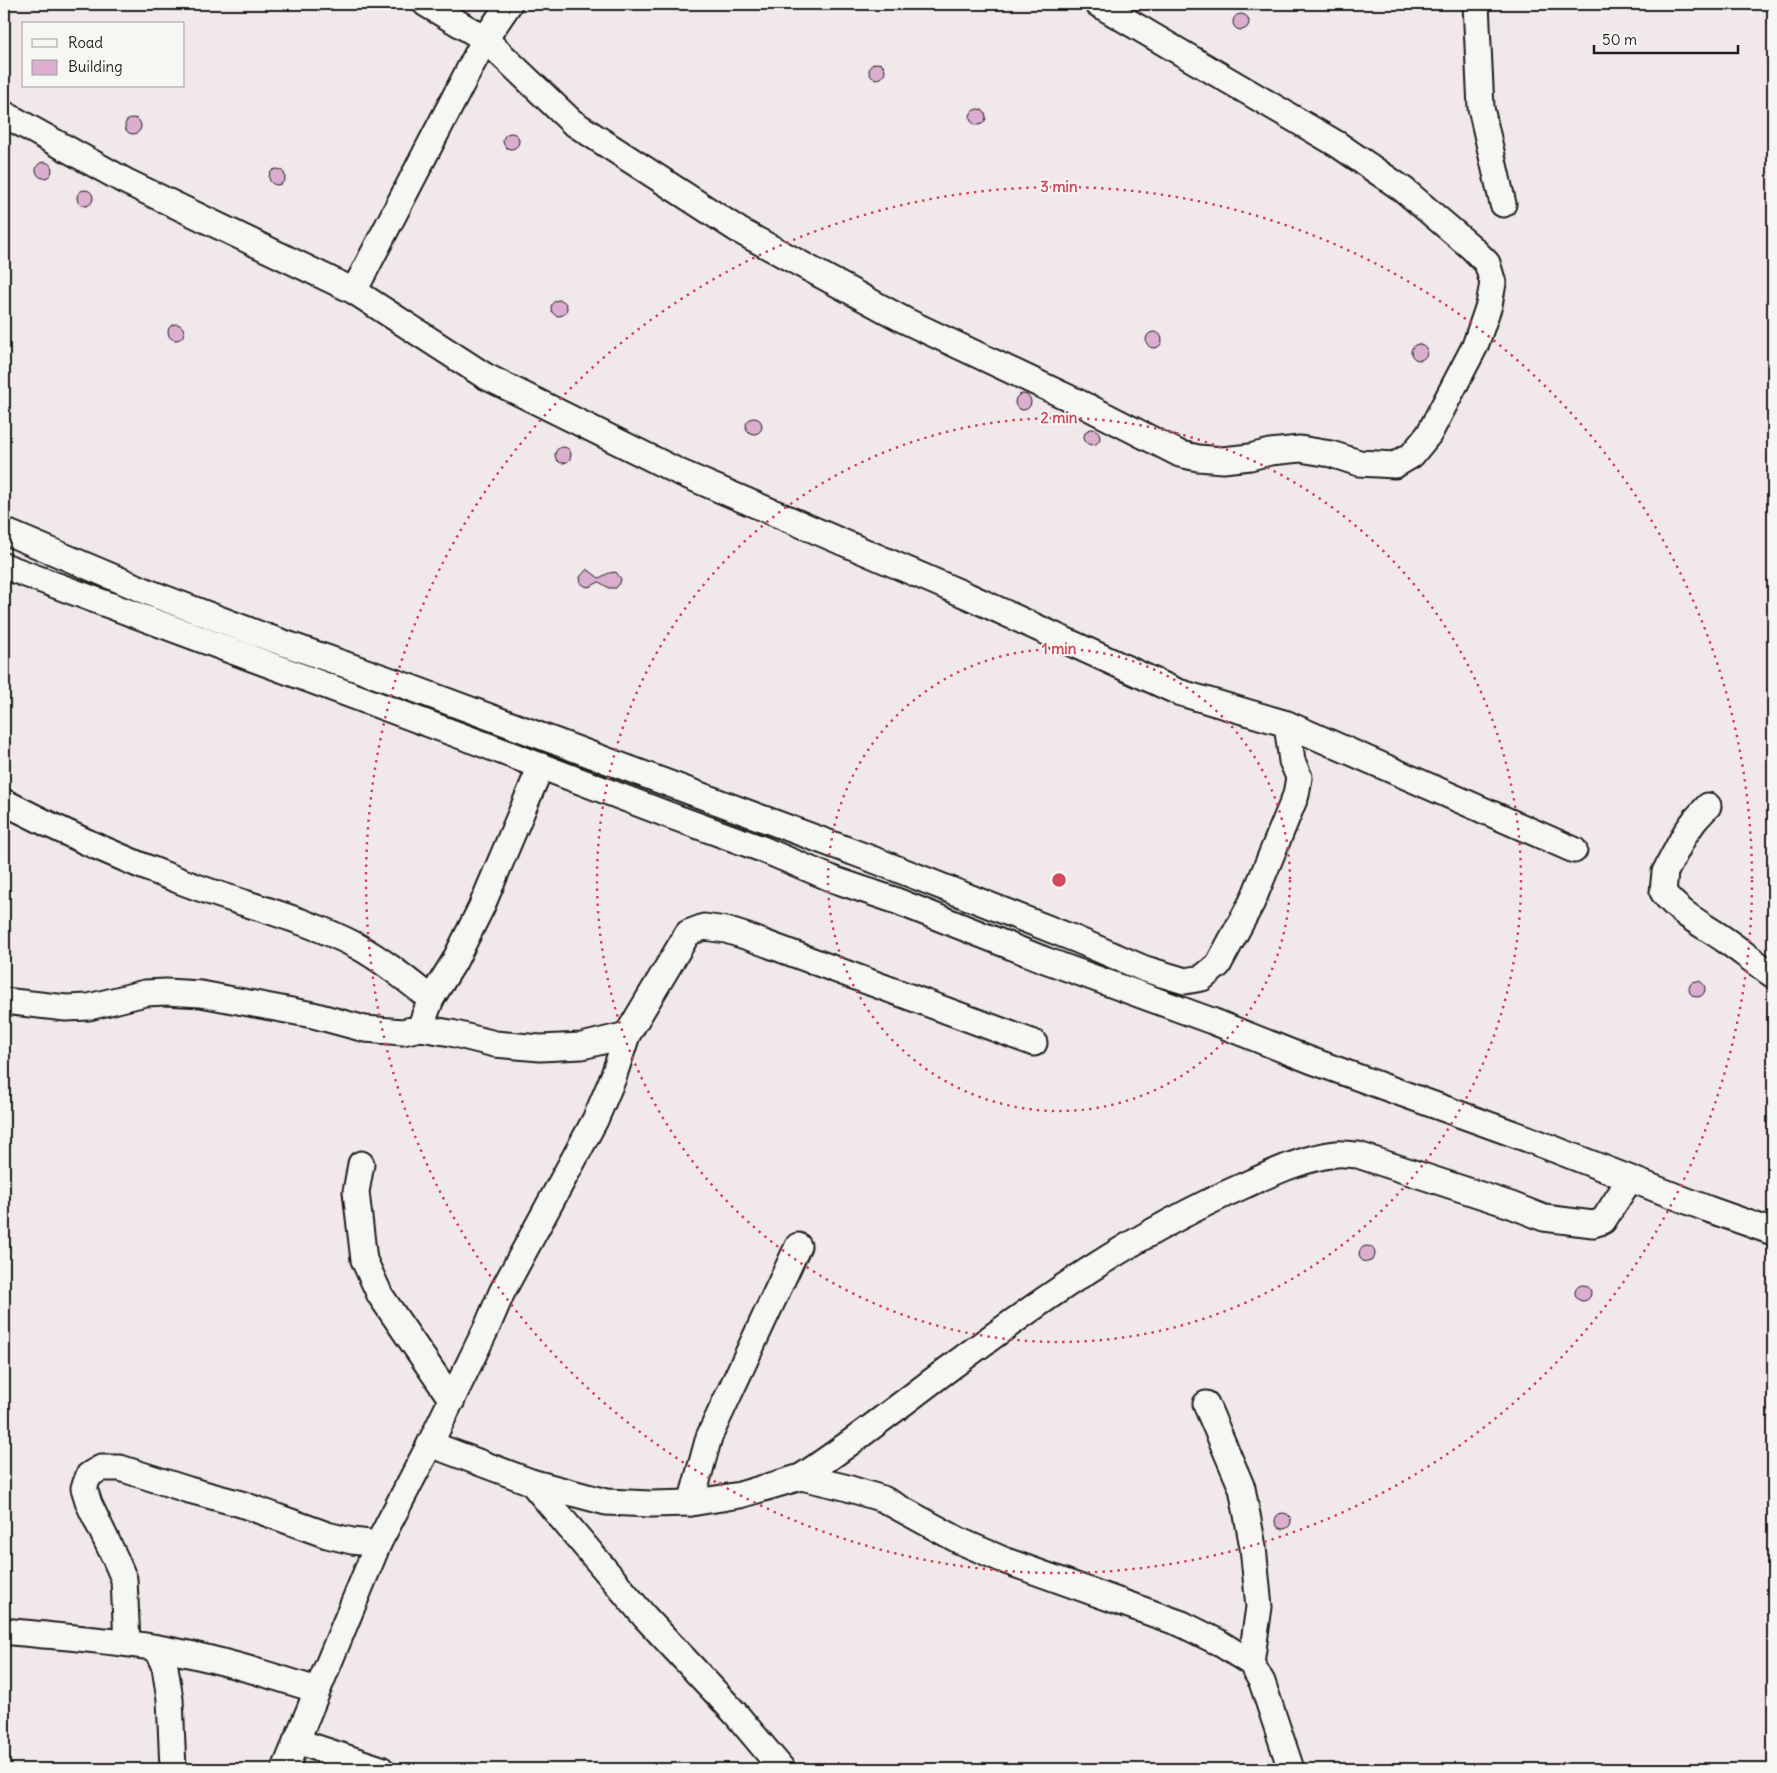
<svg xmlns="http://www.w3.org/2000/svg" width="1777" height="1773" font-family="Delius,sans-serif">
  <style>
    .building { fill: #dbaed0; stroke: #1c1c1c }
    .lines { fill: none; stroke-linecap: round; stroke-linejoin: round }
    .minor-casing { stroke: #1c1c1c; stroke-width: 29 }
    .minor { stroke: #f6f6f2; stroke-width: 25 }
    .ring { fill: none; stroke: #d1495b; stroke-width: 2.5; stroke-dasharray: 2.5 5 }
    .centre { fill: #d1495b; stroke: #f6f6f2; stroke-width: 2.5 }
    .ring-label { font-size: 15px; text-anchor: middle; font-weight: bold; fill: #d1495b; stroke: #f6f6f2; stroke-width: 4; stroke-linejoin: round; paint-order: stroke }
  </style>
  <rect width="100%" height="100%" fill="#f1e8eb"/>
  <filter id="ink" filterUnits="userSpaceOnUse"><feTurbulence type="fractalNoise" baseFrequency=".02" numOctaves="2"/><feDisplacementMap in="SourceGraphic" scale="10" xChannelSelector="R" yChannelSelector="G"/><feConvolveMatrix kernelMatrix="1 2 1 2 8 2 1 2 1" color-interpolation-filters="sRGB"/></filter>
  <g filter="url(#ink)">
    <!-- building -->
    <g class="building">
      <circle cx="1241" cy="22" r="8"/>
      <circle cx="877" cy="71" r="8"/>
      <circle cx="978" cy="117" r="8"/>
      <circle cx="133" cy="126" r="8"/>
      <circle cx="511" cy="141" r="8"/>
      <circle cx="44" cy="170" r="8"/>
      <circle cx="277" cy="177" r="8"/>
      <circle cx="85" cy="198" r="8"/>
      <circle cx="559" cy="308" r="8"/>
      <circle cx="176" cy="332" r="8"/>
      <circle cx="1154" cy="340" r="8"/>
      <circle cx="1419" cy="352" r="8"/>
      <circle cx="1023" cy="402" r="8"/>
      <circle cx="754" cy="426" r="8"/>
      <circle cx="1092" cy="437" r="8"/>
      <circle cx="563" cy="455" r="8"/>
      <path d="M587,569L599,578L609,573L616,572L621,579L620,583L616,588H609L599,582L589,587L585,586L581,583L580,577Z"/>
      <circle cx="1697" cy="989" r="8"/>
      <circle cx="1367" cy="1254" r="8"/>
      <circle cx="1583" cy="1293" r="8"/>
      <circle cx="1283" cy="1521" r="8"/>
    </g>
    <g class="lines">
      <!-- minor casing -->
      <g class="minor-casing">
        <g id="minor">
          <path d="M426,4L485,39L572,122L740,231L904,320L1088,407L1180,454L1198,458L1223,460L1250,457L1270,452L1300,449L1331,454L1359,463L1395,465L1412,455L1429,434L1475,346L1489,305L1493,283L1487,263L1471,247L1404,190L1337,144L1098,4"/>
          <path d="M1476,4L1481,108L1503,204"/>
          <path d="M4,114L125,181L354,291L485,376L679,472L968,596L1178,692L1287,724L1292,761L1299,777L1296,795L1252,902L1218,965L1202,978L1185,981L1145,969L1075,939L877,861L409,687L261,635L153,594L4,531"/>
          <path d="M354,291L485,39L509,4"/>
          <path d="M4,566L480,743L674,817L762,849L835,880L894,900L1045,960L1212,1021L1310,1060L1528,1139L1708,1209L1773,1232"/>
          <path d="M1287,724L1574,850"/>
          <path d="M4,802C62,832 122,859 183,882C240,904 302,917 357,946C384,961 407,980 431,999"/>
          <path d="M1708,806L1695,820L1685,834L1665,872L1663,892C1681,915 1702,924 1725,940C1741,951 1757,964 1773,975"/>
          <path d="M4,1001L66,1008L89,1007L145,993L166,992L201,994L313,1015L365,1029L403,1032L420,1028L431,999L454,962L481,908L541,766"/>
          <path d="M420,1028L451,1033L495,1044L540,1048L582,1046L627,1035"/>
          <path d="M1034,1043L748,937L726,930L704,927L688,933L627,1035L613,1078L595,1120L502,1292L487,1327L430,1444L531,1482L606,1502L651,1504L691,1503L740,1495L801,1477L844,1487L883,1499L960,1541L1006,1561L1182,1624L1218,1642L1251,1663L1262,1682L1291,1769"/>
          <path d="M361,1164L356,1192L364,1260L380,1295L452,1400"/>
          <path d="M1206,1404L1242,1488L1253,1547L1259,1607L1251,1663"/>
          <path d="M801,1477C853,1443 901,1404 951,1367C1042,1299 1138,1232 1243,1186C1272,1173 1303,1158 1336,1154C1343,1153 1351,1155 1358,1155L1511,1205L1544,1218L1593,1224L1603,1221L1630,1179"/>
          <path d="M531,1482L645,1617L735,1713L782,1769"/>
          <path d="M691,1503L709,1437L798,1246"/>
          <path d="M4,1631C60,1637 118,1640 174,1651C222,1660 269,1675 317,1690"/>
          <path d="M127,1643L124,1579L115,1558L89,1504L84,1488L89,1475L101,1468H120L189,1490L241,1504L327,1535L352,1541L378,1544"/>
          <path d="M156,1648L165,1667L170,1699L173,1769"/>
          <path d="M296,1741L381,1769"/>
          <path d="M285,1769L378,1544L430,1444"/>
        </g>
      </g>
      <!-- minor -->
      <use href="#minor" class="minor"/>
    </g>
  </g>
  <!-- distance rings -->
  <g class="ring">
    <circle cx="1059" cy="880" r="231"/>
    <circle cx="1059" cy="880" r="462"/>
    <circle cx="1059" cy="880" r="693"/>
  </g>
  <circle cx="1059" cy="880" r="8" class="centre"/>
  <g class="ring-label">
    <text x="1059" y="192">3 min</text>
    <text x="1059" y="423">2 min</text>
    <text x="1059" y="654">1 min</text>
  </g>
  <!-- margin -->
  <rect width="1777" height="1773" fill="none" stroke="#f6f6f2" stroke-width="20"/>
  <rect x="10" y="10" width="1757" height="1753" fill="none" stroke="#1c1c1c" stroke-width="2" filter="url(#ink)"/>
  <!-- legend -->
  <rect x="22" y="22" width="162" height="65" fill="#f6f6f2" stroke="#9f9f9c"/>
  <rect x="32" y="39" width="25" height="8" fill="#f6f6f2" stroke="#9f9f9c"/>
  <text x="68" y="48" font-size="15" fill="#1c1c1c">Road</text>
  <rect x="32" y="60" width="25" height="15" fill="#dbaed0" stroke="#9f9f9c"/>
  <text x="68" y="72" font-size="15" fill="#1c1c1c">Building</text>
  <!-- scale -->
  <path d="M1594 45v8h144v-8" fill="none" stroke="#1c1c1c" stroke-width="2.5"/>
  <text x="1602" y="45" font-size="15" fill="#1c1c1c" stroke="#f6f6f2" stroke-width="4" paint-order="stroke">50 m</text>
</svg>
